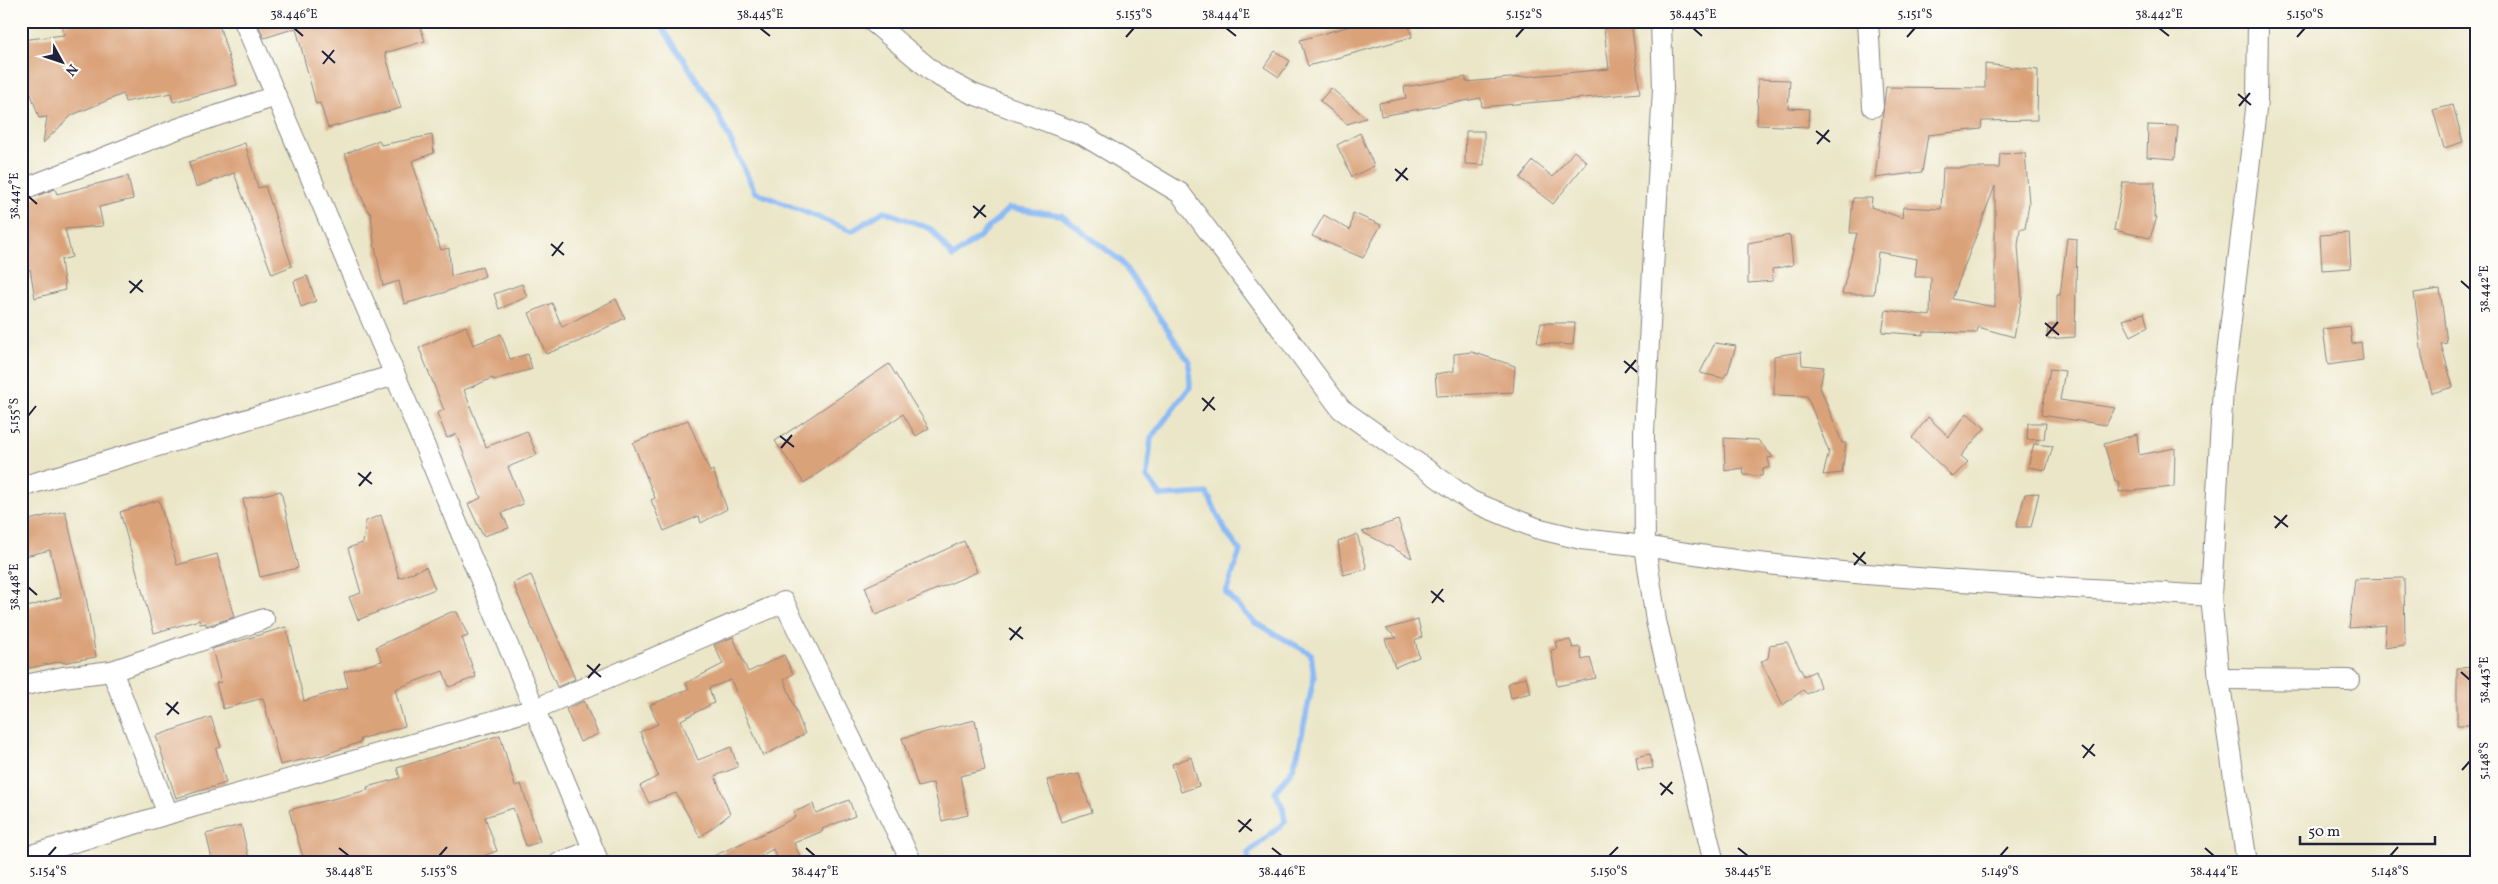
<svg xmlns="http://www.w3.org/2000/svg" width="2498" height="884" font-family="Vollkorn,serif">
  <style>
    .lines { fill: none; stroke-linecap: round; stroke-linejoin: round }
    .stream { stroke: #8abaf5; stroke-width: 5.5 }
    .building { fill: #daa279; fill-rule: evenodd }
    .minor-casing { stroke: #868482; stroke-width: 22 }
    .minor { stroke: #fff; stroke-width: 20 }
    .ticks { fill: none; stroke: #22223b; stroke-width: 2 }
    .neatline { fill: none; stroke: #22223b; stroke-width: 2 }
    .ticks-label { font-size: 12px; text-anchor: middle; fill: #22223b }
  </style>
  <rect width="100%" height="100%" fill="#fdfcf7"/>
  <filter id="ink" filterUnits="userSpaceOnUse"><feTurbulence type="fractalNoise" baseFrequency=".02" numOctaves="2"/><feDisplacementMap in="SourceGraphic" scale="10" xChannelSelector="R" yChannelSelector="G"/><feConvolveMatrix kernelMatrix="1 2 1 2 8 2 1 2 1" color-interpolation-filters="sRGB"/></filter>
  <filter id="wash" filterUnits="userSpaceOnUse"><feTurbulence type="fractalNoise" baseFrequency=".0096" numOctaves="4" result="noise"/><feDisplacementMap in="SourceGraphic" scale="20" xChannelSelector="R" yChannelSelector="G"/><feGaussianBlur stdDeviation="1.12" result="paint"/><feColorMatrix in="noise" values="0 0 0 0 0 0 0 0 0 0 0 0 0 0 0 0 0 1.4 0 .05"/><feComposite in="paint" operator="in"/></filter>
  <g filter="url(#wash)">
    <rect width="100%" height="100%" fill="#ebe6c8"/>
    <g class="lines">
      <!-- stream -->
      <path class="stream" d="M658,21L714,106L755,192L852,231L884,211L931,229L953,257L980,236L1009,208L1061,215L1121,261L1189,361L1190,387L1151,438L1147,477L1161,496L1207,493L1226,532L1240,551L1226,593L1254,622L1311,654L1314,677L1298,753L1292,770L1275,792L1283,808L1285,822L1248,853L1249,863"/>
    </g>
    <g id="blocks">
      <!-- building -->
      <g class="building">
        <path d="M87,21H97L98,24L114,21H218L237,85L173,102L171,93L125,102L123,94L72,115L43,143L47,117L39,118L21,64V40L64,35L62,24Z"/>
        <path d="M257,21H418L425,41L385,53L401,108L328,128L320,103L316,104L296,28L264,38Z"/>
        <path d="M1368,21H1408L1412,37L1308,66L1300,40Z"/>
        <path d="M1603,21H1631L1640,93L1482,107L1481,98L1381,116L1379,103L1406,98L1404,87L1466,77V82L1609,69Z"/>
        <path d="M1275,51L1290,61L1279,77L1264,67Z"/>
        <path d="M1985,64L2038,70L2037,120L1982,121L1981,129L1928,135L1922,172L1875,178L1886,87L1985,88Z"/>
        <path d="M1758,79L1790,80L1788,108L1809,109L1808,127L1757,125Z"/>
        <path d="M1331,88L1366,118L1347,124L1320,101Z"/>
        <path d="M2453,105L2463,142L2444,148L2433,110Z"/>
        <path d="M2148,125L2178,126L2175,159L2147,157Z"/>
        <path d="M1466,131H1484V165L1465,164Z"/>
        <path d="M1360,133L1374,166L1352,177L1337,145Z"/>
        <path d="M432,135L434,153L412,161L441,250L449,248L451,276L482,267L485,276L443,293L404,304L399,281L383,286L374,242L371,214L366,208L345,154L379,140L381,145Z"/>
        <path d="M245,143L258,188L265,186L292,266L272,274L234,173L196,187L189,162Z"/>
        <path d="M1574,151L1587,162L1553,204L1520,178L1533,161L1553,177Z"/>
        <path d="M2025,153L2029,203L2025,229H2020L2018,246L2022,297L2014,337L1978,327L1977,333L1924,332V335L1882,332L1886,310L1930,316L1931,277H1915L1917,259L1878,252L1874,294H1842L1857,233H1850L1853,198H1872L1871,207L1902,218L1903,207L1941,209L1943,168H1999L2000,154ZM1995,186V307L1952,299Z"/>
        <path d="M128,176L133,199L99,207L103,226L65,229L72,257L61,260L65,290L35,298L30,269L21,272V202L55,189L57,194Z"/>
        <path d="M2123,182H2155L2154,217H2157L2150,238L2114,230Z"/>
        <path d="M1353,213L1381,225L1363,258L1312,236L1324,215L1350,230Z"/>
        <path d="M2349,233L2351,268L2322,270L2320,235Z"/>
        <path d="M1790,235L1793,265L1772,269L1773,281L1748,283V243Z"/>
        <path d="M2067,238L2077,239L2075,337L2047,339L2048,325H2057V295H2060Z"/>
        <path d="M307,276L316,301L301,307L294,281Z"/>
        <path d="M522,284L527,297L499,309L494,294Z"/>
        <path d="M2440,289L2447,343L2441,344L2453,387L2432,393L2422,356L2414,293Z"/>
        <path d="M616,299L625,318L580,341L546,354L529,313L552,303L562,327Z"/>
        <path d="M2144,313L2148,327L2131,336L2123,320Z"/>
        <path d="M1541,323H1575L1573,345L1537,343Z"/>
        <path d="M466,326L473,345L501,334L510,359L528,354L532,369L494,380L493,378L464,390L486,447L527,431L537,455L508,467L523,504L502,513L509,528L483,536L468,504L481,498L456,434L447,438L437,413L444,410L419,348Z"/>
        <path d="M2350,326L2352,344L2361,342L2363,360L2328,365L2323,329Z"/>
        <path d="M1715,343L1736,346L1728,372L1723,378L1700,373Z"/>
        <path d="M1472,352L1515,366L1513,392L1437,396L1435,374L1454,371V354Z"/>
        <path d="M1801,352L1802,365L1824,367L1820,387L1842,443H1846L1842,473L1823,475L1829,452L1807,396L1774,395V356Z"/>
        <path d="M889,364L929,428L916,436L903,414L804,483L775,441Z"/>
        <path d="M2050,369L2065,371L2060,400L2115,408L2106,425L2041,415Z"/>
        <path d="M1967,413L1985,428L1961,456L1968,462L1953,477L1912,438L1928,417L1949,437Z"/>
        <path d="M688,420L710,472L713,470L727,509L701,523L699,516L664,531L651,500L655,498L633,443Z"/>
        <path d="M2028,423H2046L2044,439L2027,440Z"/>
        <path d="M2137,434L2139,455L2175,448L2174,487L2119,492L2120,482L2115,481L2104,444Z"/>
        <path d="M1724,438L1758,440L1773,457L1768,458L1770,467L1763,469L1762,476L1744,475L1743,468L1725,471Z"/>
        <path d="M2034,444L2053,446L2046,470L2028,467Z"/>
        <path d="M281,491L298,568L260,577L243,499Z"/>
        <path d="M2039,493L2031,527H2016L2025,494Z"/>
        <path d="M159,500L177,565L217,554L234,617L206,626V623L200,624L199,620L154,633L120,512Z"/>
        <path d="M65,511L85,591L96,657L62,663V661L21,670V609L61,597L50,550L21,557V522Z"/>
        <path d="M381,515L399,578L426,567L435,589L358,620L349,597L361,593L348,548L363,543L366,521Z"/>
        <path d="M1398,520L1412,558L1362,532Z"/>
        <path d="M1357,534L1367,569L1343,575L1338,542Z"/>
        <path d="M964,541L977,572L876,615L865,587Z"/>
        <path d="M531,575L575,679L557,687L513,583Z"/>
        <path d="M2404,578L2405,645L2384,648L2386,625L2349,628L2355,579Z"/>
        <path d="M451,612H457L468,636L462,638L476,677L449,687L443,671L395,689L405,726L360,739L361,742L323,755L280,765L263,698L223,709L216,683L221,682L212,649L286,627L304,701L348,687L344,672L382,661L376,647Z"/>
        <path d="M1418,620L1422,637L1415,640L1419,657L1395,667L1385,639L1397,638L1386,629Z"/>
        <path d="M733,637L748,672L784,655L793,674L784,679L805,734L763,756L731,680L709,688L714,703L681,720L698,760L731,747L738,767L715,776L730,814L700,837L676,793L649,803L640,786L658,776L640,732L658,724L650,705L689,689L686,683L723,664L714,645Z"/>
        <path d="M1570,640L1573,648L1580,647L1582,660L1590,658L1596,678L1557,686L1551,650L1557,649L1555,642Z"/>
        <path d="M1787,642L1804,676L1815,671L1820,687L1807,694L1803,690L1783,705L1761,662L1768,658L1770,645Z"/>
        <path d="M2477,667V725H2457V668Z"/>
        <path d="M1526,677L1531,693L1511,698L1508,683Z"/>
        <path d="M584,701L598,734L580,742L566,709Z"/>
        <path d="M211,717L221,747L216,749L226,783L176,798L156,736Z"/>
        <path d="M975,720L985,770L960,776L968,815L942,821L933,783L918,787L902,738Z"/>
        <path d="M500,735L515,786L521,784L540,842L526,846L513,808L485,817L497,851L466,862L465,859L454,863H311L302,854L289,810L368,790L367,787L400,778L397,768Z"/>
        <path d="M1650,754L1653,768L1638,770L1636,757Z"/>
        <path d="M1191,757L1199,786L1181,792L1172,764Z"/>
        <path d="M1079,774L1092,812L1061,822L1047,780Z"/>
        <path d="M849,800L855,816L822,829L823,831L794,843L803,863H779L773,849L749,863H698L771,830L795,817L794,812L813,804L816,813Z"/>
        <path d="M241,825L250,863H213L206,834Z"/>
      </g>
    </g>
  </g>
  <g filter="url(#ink)">
    <use href="#blocks" fill-opacity="0" stroke="#868482" stroke-width="1"/>
    <g class="lines">
      <!-- minor casing -->
      <g class="minor-casing">
        <g id="minor">
          <path d="M244,21L395,375L599,863"/>
          <path d="M872,21L937,75L973,94L1083,135L1180,193L1341,409L1471,501L1536,528L1581,539L1645,546L1644,432L1663,89L1661,21"/>
          <path d="M1868,21L1873,107"/>
          <path d="M21,190L177,129L276,96"/>
          <path d="M21,487L395,375"/>
          <path d="M112,671L264,619"/>
          <path d="M2219,679L2349,680"/>
          <path d="M21,686L63,677L112,671L168,814"/>
          <path d="M21,858L168,814L535,709L784,602L912,863"/>
          <path d="M559,863L593,850"/>
          <path d="M1714,863L1656,621L1645,546C1831,579 2023,584 2211,596"/>
          <path d="M2247,863L2219,679L2211,596L2223,388L2257,101L2258,21"/>
        </g>
      </g>
      <!-- minor -->
      <use href="#minor" class="minor"/>
    </g>
  </g>
  <!-- ticks -->
  <path class="ticks" d="M294,28L303,36M760,28L770,36M1226,28L1236,36M1693,28L1702,36M2159,28L2169,36M1126,37L1134,28M1516,37L1524,28M1907,37L1915,28M2297,37L2305,28M322,51L335,63M323,64L334,50M2238,94L2251,105M2239,106L2250,93M1816,131L1830,142M1817,144L1829,130M1395,169L1408,180M1396,181L1407,168M28,196L37,204M973,206L986,217M974,218L985,205M551,244L564,255M552,256L563,242M129,281L143,292M2461,281L2470,289M130,293L142,280M2045,323L2059,335M2046,336L2058,322M1624,361L1637,372M1625,373L1636,360M1202,398L1215,410M1203,411L1214,397M28,416L36,406M780,436L794,447M781,448L792,435M358,473L372,484M359,486L371,472M2274,516L2288,527M2275,528L2287,515M1853,553L1866,564M1854,565L1865,552M28,587L37,595M1431,591L1444,602M1432,603L1443,589M1009,628L1023,639M1010,640L1021,627M587,665L601,677M2461,672L2470,680M588,678L600,664M166,703L179,714M167,715L178,702M2082,745L2095,756M2083,758L2094,744M2462,770L2470,761M1660,783L1673,794M1661,795L1672,782M1238,820L1252,831M1239,832L1251,819M339,848L349,856M806,848L815,856M1272,848L1282,856M1738,848L1748,856M2205,848L2214,856M48,856L56,847M439,856L447,847M1609,856L1618,847M2000,856L2008,847M2390,856L2398,847"/>
  <!-- margin -->
  <rect width="2498" height="884" fill="none" stroke="#fdfcf7" stroke-width="55"/>
  <!-- north arrow -->
  <g transform="translate(62 62) rotate(130)" stroke="#fdfcf7" stroke-width="4" paint-order="stroke">
  <path d="M0-4L9 19L0 12L-9 19Z" fill="#22223b"/>
  <text y="-8" font-size="14" font-weight="bold" text-anchor="middle" fill="#22223b">N</text>
  </g>
  <!-- scale -->
  <path d="M2300 836v8h135v-8" fill="none" stroke="#22223b" stroke-width="2.5"/>
  <text x="2308" y="836" font-size="15" fill="#22223b" stroke="#fdfcf7" stroke-width="4" paint-order="stroke">50 m</text>
  <rect x="28" y="28" width="2442" height="828" class="neatline"/>
  <g class="ticks-label">
    <text x="294" y="18">38.446°E</text>
    <text x="760" y="18">38.445°E</text>
    <text x="1134" y="18">5.153°S</text>
    <text x="1226" y="18">38.444°E</text>
    <text x="1524" y="18">5.152°S</text>
    <text x="1693" y="18">38.443°E</text>
    <text x="1915" y="18">5.151°S</text>
    <text x="2159" y="18">38.442°E</text>
    <text x="2305" y="18">5.150°S</text>
    <text transform="translate(14 196) rotate(-90)" y="4">38.447°E</text>
    <text transform="translate(2484 289) rotate(-90)" y="4">38.442°E</text>
    <text transform="translate(14 416) rotate(-90)" y="4">5.155°S</text>
    <text transform="translate(14 587) rotate(-90)" y="4">38.448°E</text>
    <text transform="translate(2484 680) rotate(-90)" y="4">38.443°E</text>
    <text transform="translate(2484 761) rotate(-90)" y="4">5.148°S</text>
    <text x="48" y="875">5.154°S</text>
    <text x="349" y="875">38.448°E</text>
    <text x="439" y="875">5.153°S</text>
    <text x="815" y="875">38.447°E</text>
    <text x="1282" y="875">38.446°E</text>
    <text x="1609" y="875">5.150°S</text>
    <text x="1748" y="875">38.445°E</text>
    <text x="2000" y="875">5.149°S</text>
    <text x="2214" y="875">38.444°E</text>
    <text x="2390" y="875">5.148°S</text>
  </g>
</svg>
